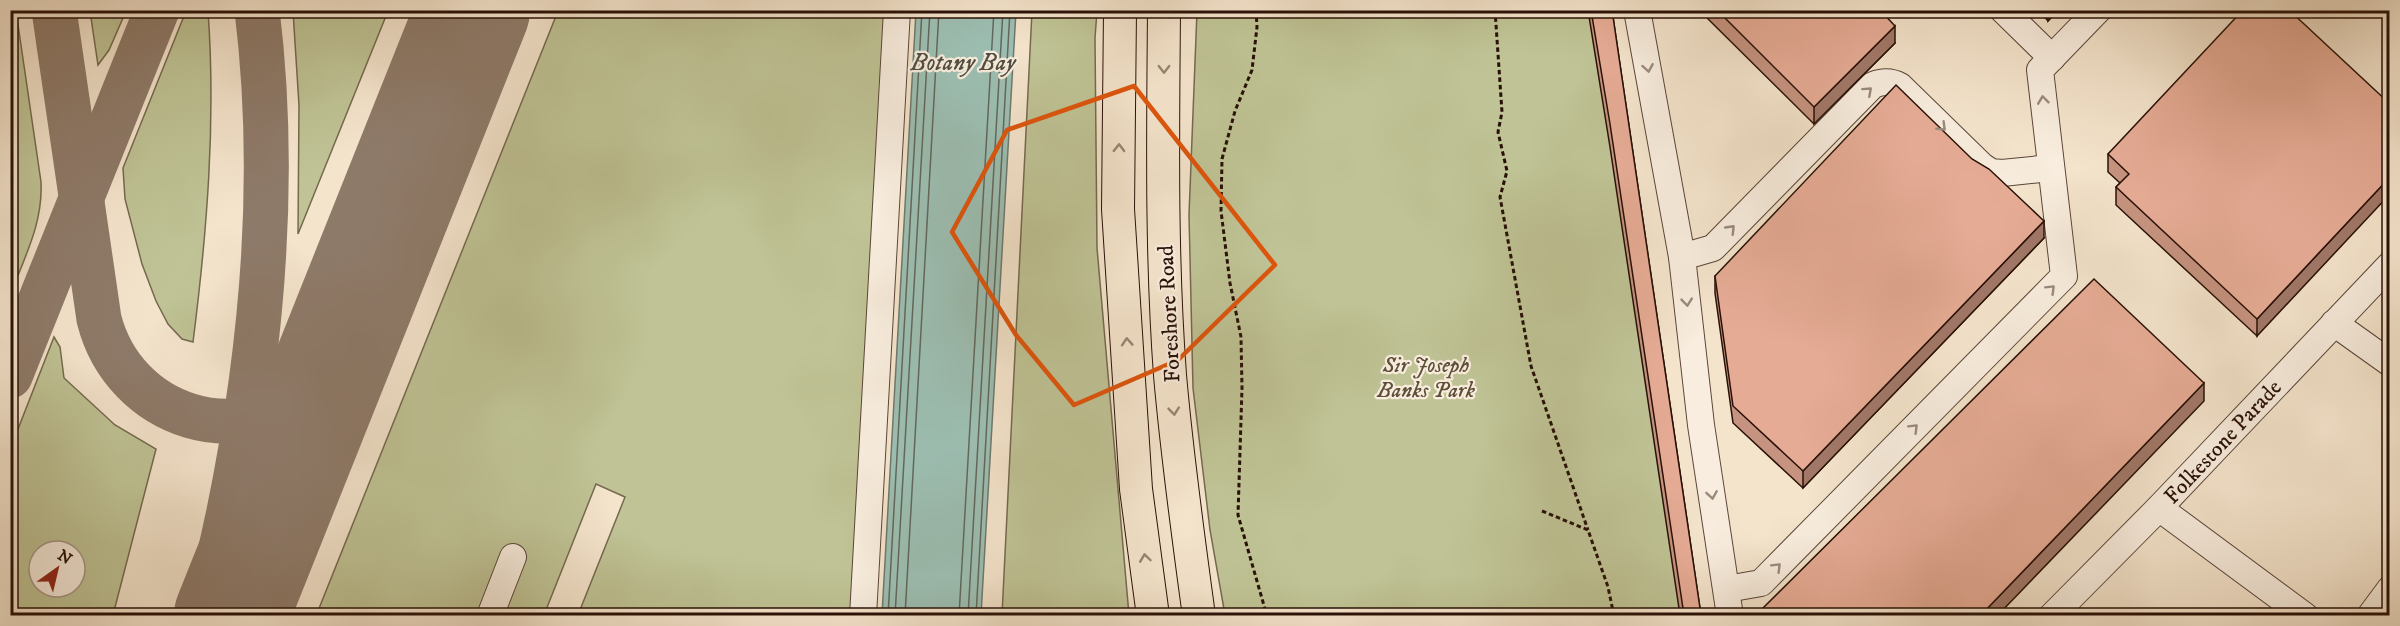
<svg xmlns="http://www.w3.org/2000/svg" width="2400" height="626" font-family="'IM FELL DW Pica',serif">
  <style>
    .green { fill: #bfc395; stroke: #746a4e; stroke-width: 1.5; fill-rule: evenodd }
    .water { fill: #9cbfb3; stroke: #6e796e; stroke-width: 1.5 }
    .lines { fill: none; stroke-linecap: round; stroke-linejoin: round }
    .shore { stroke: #62685c; stroke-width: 1.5 }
    .taxiway { stroke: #8e7a69; stroke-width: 45 }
    .runway { stroke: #8e7a69; stroke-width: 114 }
    .minor-casing { stroke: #5b4538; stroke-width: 28 }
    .major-casing { stroke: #281006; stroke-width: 34 }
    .path { stroke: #281006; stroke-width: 3; stroke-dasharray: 4.5 3; stroke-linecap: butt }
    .minor { stroke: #f8edde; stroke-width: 26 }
    .major { stroke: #f4e4cc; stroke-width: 32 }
    .wall { fill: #c69380; stroke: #281006; stroke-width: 1.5 }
    .shaded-wall { fill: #a17868; stroke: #281006; stroke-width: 1.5 }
    .building { fill: #e6ab95; stroke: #281006; stroke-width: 1.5 }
    .oneway { stroke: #9a8a7d }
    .oneway2 { stroke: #988573 }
    .marked { fill: none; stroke: #de550c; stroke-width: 4.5; stroke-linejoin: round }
    .labels { text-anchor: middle; stroke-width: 4.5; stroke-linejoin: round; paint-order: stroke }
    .street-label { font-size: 22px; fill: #281006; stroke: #f8edde }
    .park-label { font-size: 22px; font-style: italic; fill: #5d4f38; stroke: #f8edde }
    .water-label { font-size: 24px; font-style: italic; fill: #514d43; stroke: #f8edde }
  </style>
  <rect width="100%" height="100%" fill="#f4e4cc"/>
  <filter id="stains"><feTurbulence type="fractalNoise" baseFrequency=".00333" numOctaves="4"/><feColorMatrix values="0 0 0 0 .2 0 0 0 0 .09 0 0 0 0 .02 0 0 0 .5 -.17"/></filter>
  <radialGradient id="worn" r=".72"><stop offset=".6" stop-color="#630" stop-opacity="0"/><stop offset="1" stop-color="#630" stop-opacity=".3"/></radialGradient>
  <!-- green -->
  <g class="green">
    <path d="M16,11L41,182C43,223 25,256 11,293L10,17L12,11Z"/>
    <path d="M90,11H126L109,50L98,65Z"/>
    <path d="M186,11H208C216,121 207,232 193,342L182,339L168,324L156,301L142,264L125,199L123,168Z"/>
    <path d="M293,11H388L298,234L299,105Z"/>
    <path d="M558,11H889L854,615H578L625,497L596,484L544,615L316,616Z"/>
    <path d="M1032,11H1097L1095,38L1097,248L1129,615H1002Z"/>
    <path d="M1197,11H1606L1700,615H1225L1210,530L1193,388L1189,215Z"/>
    <path d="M54,337L60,347L64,378L115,425L156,449L113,615H11V447ZM39,551H75V587H39Z"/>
  </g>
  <!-- water -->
  <path class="water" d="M916,11H1016L981,615H882Z"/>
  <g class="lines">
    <!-- shore -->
    <g class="shore">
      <path d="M888,616L922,10"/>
      <path d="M895,616L930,10"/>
      <path d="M905,616L939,10"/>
      <path d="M959,616L994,10"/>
      <path d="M968,616L1003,10"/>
      <path d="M976,616L1010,10"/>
    </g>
    <!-- taxiway -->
    <g class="taxiway">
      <path d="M54,10L99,319C124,418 244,457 317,382C341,357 357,299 370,266"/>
      <path d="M10,376L157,10"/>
      <path d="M205,616C255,419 282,213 257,10"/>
    </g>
    <!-- runway -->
    <path class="runway" d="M231,616L473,10"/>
    <!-- minor casing -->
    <g class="minor-casing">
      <g id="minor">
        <path d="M1637,10L1682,257L1701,425L1730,616"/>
        <path d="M2003,10L2052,58"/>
        <path d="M1682,257L1713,248L1873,85C1883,81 1891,81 1900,86L1982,166L1991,172L2002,173L2051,168"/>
        <path d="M2334,323L2390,363"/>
        <path d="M2159,508L2305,616"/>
        <path d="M1727,589L1761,583L2064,276L2040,70L2098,10"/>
        <path d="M490,616L513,557"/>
        <path d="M863,616L897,10"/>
        <path d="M2052,616L2159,508L2390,265"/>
        <path d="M2370,616L2390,589"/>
      </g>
    </g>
    <!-- major casing -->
    <g class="major-casing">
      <g id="major">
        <path d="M1120,10L1118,209L1136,489L1153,616"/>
        <path d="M1164,10C1163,132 1161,254 1170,375C1177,456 1188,536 1199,616"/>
      </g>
    </g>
    <!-- path -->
    <g class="path">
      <path d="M1256,10L1257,27L1252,70L1235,111L1222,159L1221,211L1230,283L1241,337L1242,388L1238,515L1267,616"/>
      <path d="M1495,10L1502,112L1498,132L1507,171L1500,197L1531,366L1588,530"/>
      <path d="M1542,511L1588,530L1608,587L1614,616"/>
    </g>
    <!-- minor -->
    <use href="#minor" class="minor"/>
    <!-- major -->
    <use href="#major" class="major"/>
  </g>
  <!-- wall -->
  <g class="wall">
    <path d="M1588,10H1612L1701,615H1680L1610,147Z"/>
    <path d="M1699,10H1880L1895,43L1814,124Z"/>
    <path d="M2038,10H2058L2048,21Z"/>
    <path d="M2289,10L2257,336L2116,205V187L2120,183L2108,172V154Z"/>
    <path d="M2044,238L1803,488L1733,423L1715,293V276Z"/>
  </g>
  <!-- shaded-wall -->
  <g class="shaded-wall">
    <path d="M2048,10H2058L2048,21Z"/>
    <path d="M1895,26V43L1814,124V107Z"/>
    <path d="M2390,177V194L2257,336V319Z"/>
    <path d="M2044,221V238L1803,488V471Z"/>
    <path d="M2204,383V401L1998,615H1981Z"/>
  </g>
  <!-- building -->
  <g class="building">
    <path d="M1591,10H1612L1701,615H1684L1610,124Z"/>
    <path d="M1717,10H1880L1895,26L1814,107Z"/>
    <path d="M2243,10H2289L2390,104V177L2257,319L2116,187L2129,174L2108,154Z"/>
    <path d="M1896,85L1972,159L1989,169L2044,221L1803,471L1733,406L1715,276Z"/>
    <path d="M2094,279L2204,383L1981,615H1762L1761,610Z"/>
  </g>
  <!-- one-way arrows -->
  <defs><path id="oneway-chevron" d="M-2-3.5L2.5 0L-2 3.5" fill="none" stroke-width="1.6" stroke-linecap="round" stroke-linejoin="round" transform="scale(1.5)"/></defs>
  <g class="oneway">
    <use href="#oneway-chevron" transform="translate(1648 68) rotate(80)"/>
    <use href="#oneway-chevron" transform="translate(1868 91) rotate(-42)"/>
    <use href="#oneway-chevron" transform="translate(2043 100) rotate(-97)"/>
    <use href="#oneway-chevron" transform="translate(1942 127) rotate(45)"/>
    <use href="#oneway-chevron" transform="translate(1731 229) rotate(-46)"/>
    <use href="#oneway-chevron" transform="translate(2051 289) rotate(-45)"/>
    <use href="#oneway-chevron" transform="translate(1687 302) rotate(84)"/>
    <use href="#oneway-chevron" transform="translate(1914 428) rotate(-45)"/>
    <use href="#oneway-chevron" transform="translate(1712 495) rotate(81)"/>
    <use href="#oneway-chevron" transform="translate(1777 567) rotate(-45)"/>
  </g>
  <g class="oneway2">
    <use href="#oneway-chevron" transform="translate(1164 69) rotate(90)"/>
    <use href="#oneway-chevron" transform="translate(1119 148) rotate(-89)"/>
    <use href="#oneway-chevron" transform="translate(1127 342) rotate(-94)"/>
    <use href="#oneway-chevron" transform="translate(1174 411) rotate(84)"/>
    <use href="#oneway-chevron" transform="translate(1145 558) rotate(-98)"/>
  </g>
  <!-- marked area -->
  <path class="marked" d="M1134,86L1275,265L1178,360L1074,405L1016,335L952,232L1007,130Z"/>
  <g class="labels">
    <!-- street labels -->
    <g class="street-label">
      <text transform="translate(1168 314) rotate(-93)" y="8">Foreshore Road</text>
      <text transform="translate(2222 441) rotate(-47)" y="8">Folkestone Parade</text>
    </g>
    <!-- park labels -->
    <g class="park-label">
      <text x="1426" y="372">Sir Joseph<tspan x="1426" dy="25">Banks Park</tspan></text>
    </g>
    <!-- water labels -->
    <g class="water-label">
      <text x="963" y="70">Botany Bay</text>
    </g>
  </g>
  <!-- margin -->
  <rect width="2400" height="626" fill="none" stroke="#f4e4cc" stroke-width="36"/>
  <rect x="12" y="12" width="2376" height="602" fill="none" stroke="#281006" stroke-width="3"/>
  <rect x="18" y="18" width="2364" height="590" fill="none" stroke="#281006" stroke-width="1.5"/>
  <!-- north arrow -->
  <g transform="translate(57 569) rotate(34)"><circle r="28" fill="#f8edde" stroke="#a59588" stroke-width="1.5"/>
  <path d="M0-4.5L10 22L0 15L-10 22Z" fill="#8f2418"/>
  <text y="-9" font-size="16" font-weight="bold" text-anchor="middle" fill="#281006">N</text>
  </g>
  <rect width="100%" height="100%" filter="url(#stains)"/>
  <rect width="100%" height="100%" fill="url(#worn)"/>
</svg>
